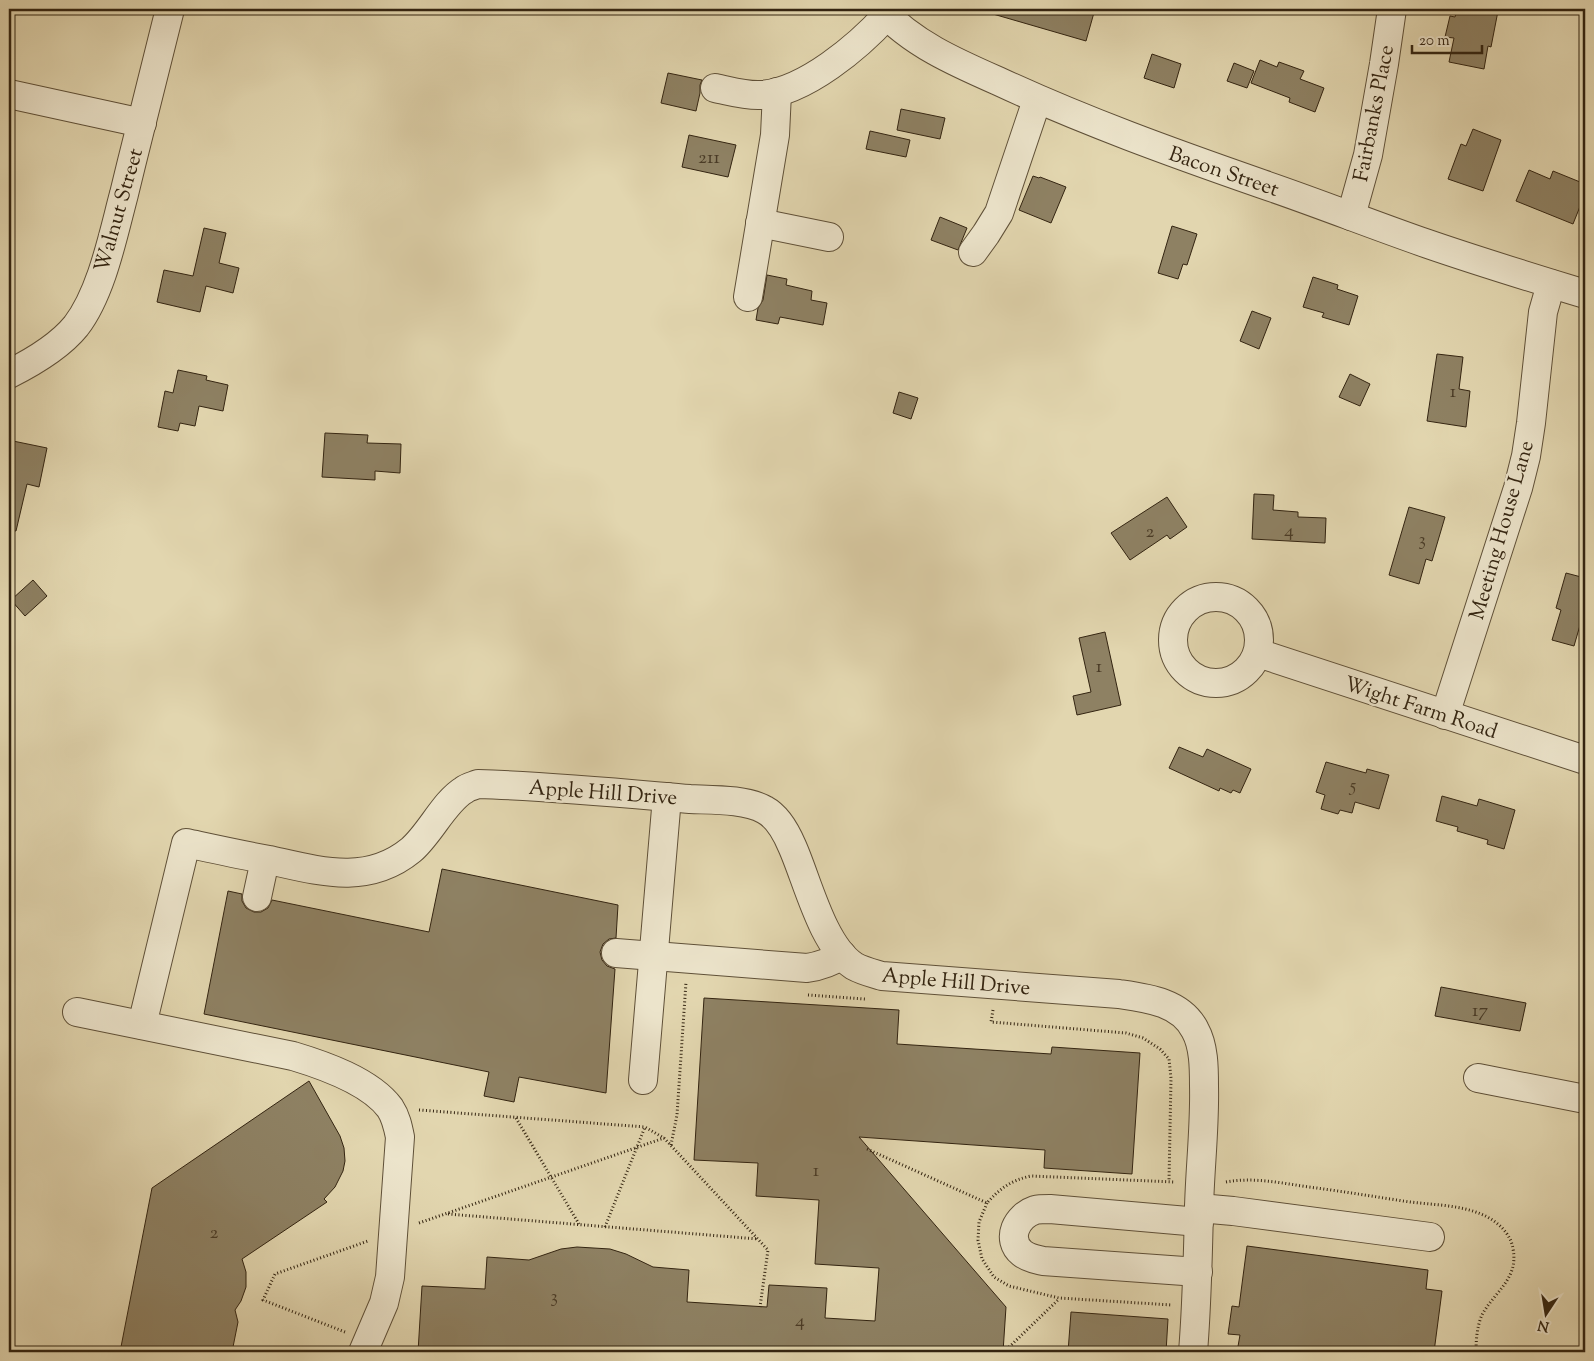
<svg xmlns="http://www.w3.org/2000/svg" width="1594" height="1361" font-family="'Sorts Mill Goudy',serif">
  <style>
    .building { fill: #8e8163; stroke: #332411 }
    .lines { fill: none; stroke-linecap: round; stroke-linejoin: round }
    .minor-casing { stroke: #5f5038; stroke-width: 30 }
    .path { stroke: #332411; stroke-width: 3; stroke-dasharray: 1 2.5; stroke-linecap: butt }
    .minor { stroke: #ece4cb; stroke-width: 28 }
    .labels { text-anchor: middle; stroke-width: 5; stroke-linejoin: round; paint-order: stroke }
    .number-label { font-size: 19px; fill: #4a3b26 }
    .street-label { font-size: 21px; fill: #332411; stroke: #ece4cb }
  </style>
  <rect width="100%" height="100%" fill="#e2d6af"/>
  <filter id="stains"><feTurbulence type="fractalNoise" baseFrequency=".004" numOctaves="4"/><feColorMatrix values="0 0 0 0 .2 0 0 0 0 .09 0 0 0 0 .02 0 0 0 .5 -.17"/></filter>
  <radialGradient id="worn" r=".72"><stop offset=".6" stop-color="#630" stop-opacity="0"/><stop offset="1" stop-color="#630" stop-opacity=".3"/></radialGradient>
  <!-- building -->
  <g class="building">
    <path d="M994,9H1095L1086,41L993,14Z"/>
    <path d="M1457,9H1488L1498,11L1491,47L1488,46L1484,69L1449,62L1454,38L1445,37L1450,16L1455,17Z"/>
    <path d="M1152,54L1181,64L1174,88L1144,78Z"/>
    <path d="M1260,60L1277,67L1279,62L1304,71L1300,79L1324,88L1315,112L1289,102L1290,98L1251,83Z"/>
    <path d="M1234,63L1254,71L1247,88L1227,81Z"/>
    <path d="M668,73L702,80L700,85V93L696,111L661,103Z"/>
    <path d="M901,109L945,118L940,139L897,130Z"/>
    <path d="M1473,129L1501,140L1483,191L1448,179L1461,144L1466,146Z"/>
    <path d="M870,131L910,140L906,157L866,149Z"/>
    <path d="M689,135L736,145L728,177L682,167Z"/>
    <path d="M1529,170L1550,179L1553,171L1585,184V194L1573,224L1516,201Z"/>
    <path d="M1033,176L1039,178L1040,177L1066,187L1051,223L1019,210Z"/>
    <path d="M940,217L967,228L958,250L931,240Z"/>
    <path d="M1172,226L1197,234L1187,265L1183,264L1178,279L1158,273Z"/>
    <path d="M204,228L226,233L219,263L239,268L233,293L206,286L200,312L157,302L164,270L193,276Z"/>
    <path d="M767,275L787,279L786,285L812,291L811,300L827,303L823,325L780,317L778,324L756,320L758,308L763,300Z"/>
    <path d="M1313,277L1338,285L1337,289L1358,296L1349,325L1322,317L1324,313L1303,307Z"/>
    <path d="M1252,311L1271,318L1259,349L1240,341Z"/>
    <path d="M1437,354L1463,357L1459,389L1470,391L1466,427L1427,421Z"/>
    <path d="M178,370L207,376L206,380L228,385L223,411L199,406L195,426L180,423L178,431L158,427L165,391L173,393Z"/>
    <path d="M1350,374L1370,384L1360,406L1339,397Z"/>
    <path d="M899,392L918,398L911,419L893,413Z"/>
    <path d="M325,433L368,435L367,443L401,444L400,473L375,471V480L322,477Z"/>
    <path d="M13,441L47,448L39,487L27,484L16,531L9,530V460Z"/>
    <path d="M1254,494L1274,495L1273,510L1298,512V517L1326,518L1325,543L1252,539Z"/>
    <path d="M1167,497L1187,527L1170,539L1167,535L1130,560L1111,533Z"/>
    <path d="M1409,507L1445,517L1432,561L1426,559L1419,584L1389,575Z"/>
    <path d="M1566,573L1585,578V608L1574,646L1552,640L1561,610L1556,608Z"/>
    <path d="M33,580L47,596L25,616L11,600Z"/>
    <path d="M1105,632L1121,705L1077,715L1073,696L1091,692L1079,638Z"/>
    <path d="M1179,747L1203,757L1207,749L1251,769L1240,793L1233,790L1231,793L1220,788L1219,791L1169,768Z"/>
    <path d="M1326,762L1366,773L1367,769L1389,775L1379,809L1355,802L1352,813L1340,810L1338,814L1321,809L1325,795L1316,792Z"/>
    <path d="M1442,796L1477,806L1479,799L1515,810L1504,849L1487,844L1488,840L1457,831L1458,827L1436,821Z"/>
    <path d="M442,869L618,905L616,938L609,939L603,944L600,952L602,960L607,966L615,969L606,1093L519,1077L514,1102L484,1096L489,1072L204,1014L228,891L242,894V901L246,908L254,912H261L268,908L272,900L429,932Z"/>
    <path d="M1441,987L1526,1003L1520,1031L1435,1016Z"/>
    <path d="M704,998L899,1010L897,1044L1051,1054L1052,1047L1140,1053L1132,1174L1044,1168L1045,1150L859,1137L1006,1307L1003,1352H418L422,1286L485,1289L487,1257L529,1260L561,1249L577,1247L610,1249L626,1254L653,1267L689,1270L687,1302L767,1307L769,1285L827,1288L825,1318L875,1321L879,1268L815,1264L819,1200L756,1196L758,1163L694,1160Z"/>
    <path d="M309,1081L340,1136L344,1148L345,1161L343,1171L335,1187L324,1199L327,1202L242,1259L246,1272V1287L241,1301L235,1310L238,1322L232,1352H120L152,1188Z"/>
    <path d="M1247,1246L1428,1270L1426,1289L1442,1291L1434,1352H1237L1240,1335L1228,1334L1232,1306L1239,1307Z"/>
    <path d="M1071,1312L1168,1319L1166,1352H1068Z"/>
  </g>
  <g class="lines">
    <!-- minor casing -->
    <g class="minor-casing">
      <g id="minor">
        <path d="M881,9C911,43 957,63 998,81C1084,121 1173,153 1262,184C1318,203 1373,225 1428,244C1480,262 1533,278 1585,294"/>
        <path d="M715,88C730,91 746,96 761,95C805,92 859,46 887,15"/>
        <path d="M9,94L142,123"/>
        <path d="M1351,216L1368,155L1384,64L1392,9"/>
        <path d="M760,223L829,237"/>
        <path d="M973,252L986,234L999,213L1037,100"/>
        <path d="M748,297L775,135L777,92"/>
        <path d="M9,374C33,362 59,347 76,326C102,292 113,235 124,194C139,132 155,70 170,9"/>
        <circle cx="1216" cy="640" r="43"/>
        <path d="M1258,653L1585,760"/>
        <path d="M1445,715L1518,488L1526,456L1531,423L1543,312L1551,284"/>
        <path d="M257,897L265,860"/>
        <path d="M616,953L807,968C820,966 830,963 842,955"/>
        <path d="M77,1012L293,1056C323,1065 370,1081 390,1108C396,1117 398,1127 400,1137L390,1277L384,1303L363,1352"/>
        <path d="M142,1025L186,843C214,849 241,855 269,860C319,871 367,886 411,850C430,834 444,802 464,790C468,787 473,786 478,784C548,786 620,793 690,799C712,800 746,799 765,810C778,817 786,832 792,846C807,879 822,945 854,966C863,971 872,973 882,976L1119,994C1147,998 1181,1002 1195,1030C1204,1046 1204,1068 1204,1086C1205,1127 1200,1167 1199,1208C1198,1256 1197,1304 1193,1352"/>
        <path d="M1478,1078L1585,1099"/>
        <path d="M643,1080L667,797"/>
        <path d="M1199,1208L1233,1211L1430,1237"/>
        <path d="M1198,1272L1043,1261C1035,1259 1028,1258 1022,1253C1005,1239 1017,1216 1035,1210C1039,1209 1045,1209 1050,1209L1199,1222"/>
      </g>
    </g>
    <!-- path -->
    <g class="path">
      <path d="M808,995L865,999"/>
      <path d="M993,1010L991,1022L1126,1033L1143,1038L1160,1049L1169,1059L1171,1078L1169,1181"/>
      <path d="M419,1110L645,1127L664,1138L768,1250L760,1307"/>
      <path d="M516,1118L579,1224"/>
      <path d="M671,1145L677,1115L686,982"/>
      <path d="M867,1149L987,1203C1000,1188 1012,1180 1031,1176L1175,1182"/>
      <path d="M1226,1182C1254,1177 1281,1183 1309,1187C1340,1191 1371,1196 1403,1201C1429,1205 1457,1204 1481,1214C1496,1220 1511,1233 1513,1249C1519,1279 1494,1292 1482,1315C1477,1326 1476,1340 1476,1352"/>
      <path d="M987,1203L979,1222L978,1240L982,1259L994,1277L1009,1286L1059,1298L1172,1305"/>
      <path d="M448,1214L758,1239"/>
      <path d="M419,1223L664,1138"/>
      <path d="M605,1227L645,1127"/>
      <path d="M345,1332L263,1300L275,1274L368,1241"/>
      <path d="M390,1349L398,1352"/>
      <path d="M1004,1352L1059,1299"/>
    </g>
    <!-- minor -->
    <use href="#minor" class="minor"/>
  </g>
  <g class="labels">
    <!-- number labels -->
    <g class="number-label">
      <text x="709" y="163">211</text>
      <text x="1453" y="397">1</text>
      <text x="1289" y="536">4</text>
      <text x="1150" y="537">2</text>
      <text x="1422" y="545">3</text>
      <text x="1099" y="672">1</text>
      <text x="1353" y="791">5</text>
      <text x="1480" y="1016">17</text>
      <text x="816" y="1176">1</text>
      <text x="214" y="1238">2</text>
      <text x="554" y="1302">3</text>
      <text x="800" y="1326">4</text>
    </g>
    <!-- street labels -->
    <g class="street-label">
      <text transform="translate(1373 113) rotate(-79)" y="7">Fairbanks Place</text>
      <text transform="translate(1224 171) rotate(19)" y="7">Bacon Street</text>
      <text transform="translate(118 210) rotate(-74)" y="7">Walnut Street</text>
      <text transform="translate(1501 530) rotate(-74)" y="7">Meeting House Lane</text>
      <text transform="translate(1421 707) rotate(18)" y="7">Wight Farm Road</text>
      <text transform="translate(603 792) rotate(4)" y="7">Apple Hill Drive</text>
      <text transform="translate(956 981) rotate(5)" y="7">Apple Hill Drive</text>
    </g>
  </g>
  <!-- margin -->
  <rect width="1594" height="1361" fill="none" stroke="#e2d6af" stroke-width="30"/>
  <rect x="10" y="10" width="1574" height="1341" fill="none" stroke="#332411" stroke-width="2.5"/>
  <rect x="15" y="15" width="1564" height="1331" fill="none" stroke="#332411"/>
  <!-- north arrow -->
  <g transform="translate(1546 1314) rotate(192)" stroke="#ece4cb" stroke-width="4" paint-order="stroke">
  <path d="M0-4L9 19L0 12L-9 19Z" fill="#332411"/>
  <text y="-8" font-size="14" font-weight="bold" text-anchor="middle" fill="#332411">N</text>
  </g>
  <!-- scale -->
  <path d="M1412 45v8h70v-8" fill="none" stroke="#332411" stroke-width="2.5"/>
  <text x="1419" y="45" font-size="15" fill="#332411" stroke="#ece4cb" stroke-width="4" paint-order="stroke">20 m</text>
  <rect width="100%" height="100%" filter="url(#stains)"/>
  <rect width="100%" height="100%" fill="url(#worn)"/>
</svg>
